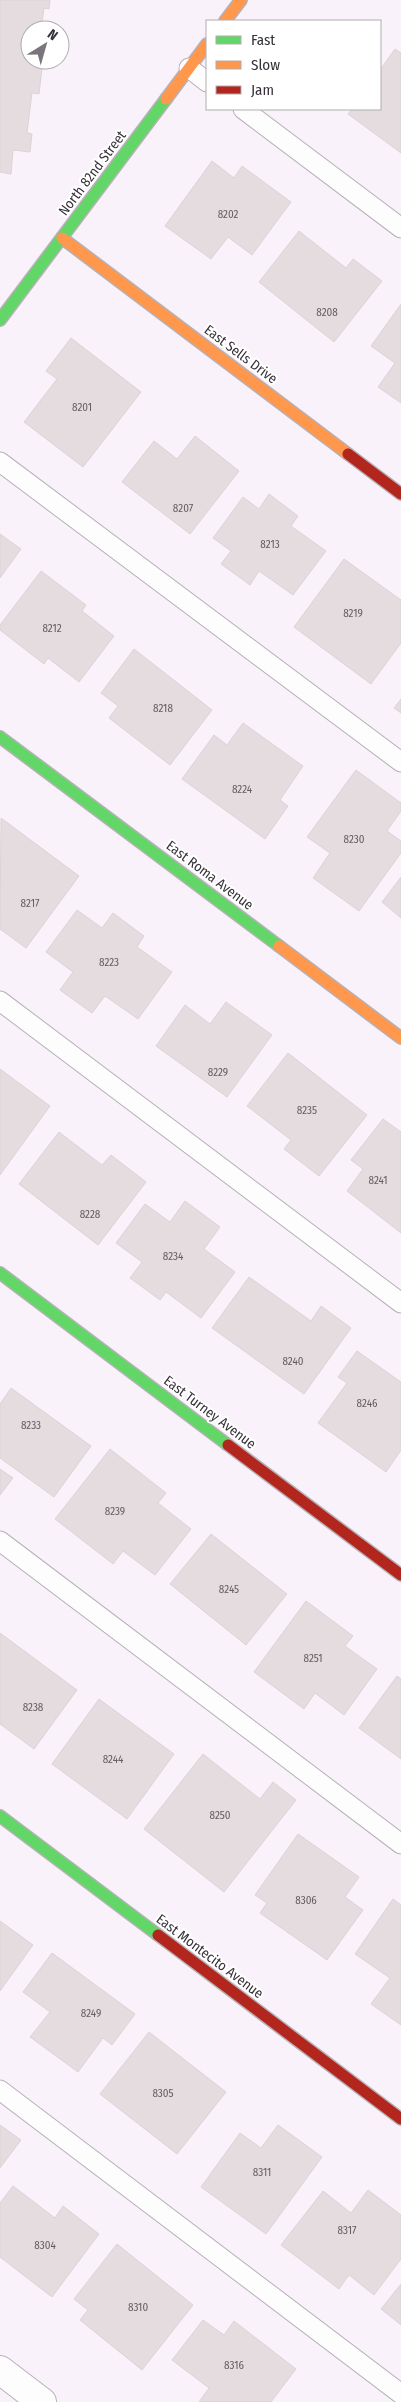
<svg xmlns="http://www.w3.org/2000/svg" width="401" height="2402" font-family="'Fira Sans Condensed',sans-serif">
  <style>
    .building { fill: #e4dcdf; stroke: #dbd4d6 }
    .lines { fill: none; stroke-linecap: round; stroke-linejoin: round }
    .lane-casing { stroke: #b6b1b7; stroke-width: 21 }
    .street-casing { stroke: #b6b1b7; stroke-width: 30 }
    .fast-casing { stroke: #b6b1b7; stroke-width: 14 }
    .slow-casing { stroke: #b6b1b7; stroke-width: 14 }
    .jam-casing { stroke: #b6b1b7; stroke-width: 14 }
    .lane { stroke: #fefdfe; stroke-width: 19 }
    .street { stroke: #fefdfe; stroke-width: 28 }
    .fast { stroke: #63d668; stroke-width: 11 }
    .slow { stroke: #ff974d; stroke-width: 11 }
    .jam { stroke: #b3261e; stroke-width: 11 }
    .labels { text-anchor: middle; stroke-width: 4; stroke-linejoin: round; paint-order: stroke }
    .number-label { font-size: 11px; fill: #635e64 }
    .street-label { font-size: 14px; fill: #363138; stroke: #fff }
  </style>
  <rect width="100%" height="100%" fill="#f9f2fa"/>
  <!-- building -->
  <g class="building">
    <path d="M0,0H50L49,9L44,8L41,30H30V60H43L39,94L32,93L27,133L32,134L30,152L13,150L11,174L0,172Z"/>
    <path d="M395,49L401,53V153L348,114L352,109H380V70Z"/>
    <path d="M212,161L234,178L242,166L291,202L252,255L228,237L211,259L165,226Z"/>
    <path d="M299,231L346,268L353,259L382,281L334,342L259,282Z"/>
    <path d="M401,304V403L378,387L395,363L371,346Z"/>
    <path d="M71,338L141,392L83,467L24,422L57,379L46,371Z"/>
    <path d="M195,436L239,471L190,534L122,482L154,441L177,459Z"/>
    <path d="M269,494L298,516L291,526L326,551L293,595L259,571L250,585L221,564L231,551L213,538L243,497L259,509Z"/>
    <path d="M0,534L21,549L0,578Z"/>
    <path d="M344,559L401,600V643L371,684L294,627Z"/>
    <path d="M41,571L86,605L82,611L114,636L79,682L48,658L44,664L0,630V625Z"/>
    <path d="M134,649L212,710L170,765L109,718L118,706L101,693Z"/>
    <path d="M401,699V713L394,708Z"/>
    <path d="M243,723L303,766L280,800L288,806L265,839L182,779L214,735L227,745Z"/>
    <path d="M356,770L401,803V811L387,831L401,841V853L359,911L313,878L330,853L307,837Z"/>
    <path d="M1,818L79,876L26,948L0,929Z"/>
    <path d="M401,877V918L382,902Z"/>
    <path d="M77,910L102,928L113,913L144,936L137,947L172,972L138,1019L105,996L92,1013L60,990L73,972L46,952Z"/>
    <path d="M226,1002L272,1035L227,1097L156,1046L185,1005L210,1024Z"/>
    <path d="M288,1053L367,1115L319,1176L284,1149L291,1140L247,1106Z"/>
    <path d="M0,1069L50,1106L0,1175Z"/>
    <path d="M383,1119L401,1132V1233L347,1191L363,1169L351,1160Z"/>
    <path d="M59,1132L102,1165L111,1155L146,1182L98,1245L19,1184Z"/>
    <path d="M185,1201L220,1227L204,1249L235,1272L201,1318L166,1292L160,1300L130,1278L142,1262L116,1243L145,1204L170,1222Z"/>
    <path d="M249,1277L311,1321L321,1306L351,1328L304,1394L212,1328Z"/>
    <path d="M357,1351L401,1382V1450L386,1472L318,1423L347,1383L338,1377Z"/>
    <path d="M11,1388L91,1446L54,1497L0,1458V1404Z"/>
    <path d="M110,1449L166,1493L158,1503L191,1529L155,1575L123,1551L113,1564L55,1519Z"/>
    <path d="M0,1469L13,1478L0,1495Z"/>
    <path d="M211,1534L287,1594L246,1645L170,1584Z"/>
    <path d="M306,1601L353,1636L345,1646L377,1669L344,1715L315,1693L304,1709L254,1672Z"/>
    <path d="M0,1633L77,1690L34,1749L0,1724Z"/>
    <path d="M397,1676L401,1679V1759L359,1728Z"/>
    <path d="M99,1699L174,1754L127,1819L52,1764Z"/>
    <path d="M203,1754L260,1799L273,1782L296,1800L224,1892L144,1829Z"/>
    <path d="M298,1834L359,1877L345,1897L363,1910L327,1960L260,1913L267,1903L255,1895Z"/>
    <path d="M393,1899L401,1905V2025L371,2004L390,1978L355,1954Z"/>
    <path d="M0,1921L33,1945L0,1991Z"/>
    <path d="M52,1953L135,2014L112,2045L103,2038L78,2072L30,2037L50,2012L23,1992Z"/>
    <path d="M149,2032L226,2092L177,2154L100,2094Z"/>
    <path d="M0,2125L21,2140L0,2168Z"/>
    <path d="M278,2125L322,2157L266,2234L201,2187L240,2133L261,2148Z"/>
    <path d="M13,2186L55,2218L63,2206L99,2234L52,2297L0,2257V2203Z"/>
    <path d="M368,2190L401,2215V2259L374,2295L349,2275L339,2289L281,2245L323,2191L351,2213Z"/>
    <path d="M117,2244L193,2305L142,2370L80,2320L88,2310L74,2299Z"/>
    <path d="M401,2284V2325L381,2309Z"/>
    <path d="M203,2320L224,2335L234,2321L296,2369L271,2402H199L209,2388L172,2360Z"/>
  </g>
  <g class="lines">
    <!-- lane casing -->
    <g class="lane-casing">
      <g id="lane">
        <path d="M189,68L207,82"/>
        <path d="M243,109L401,228"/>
        <path d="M0,462L401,762"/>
        <path d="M0,1001L401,1303"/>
        <path d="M0,1541L401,1844"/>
        <path d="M0,2090L401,2394"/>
      </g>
    </g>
    <!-- street casing -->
    <g class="street-casing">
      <path id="street" d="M0,2370L42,2402"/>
    </g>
    <!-- fast casing -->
    <g class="fast-casing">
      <g id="fast">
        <path d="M0,320L166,99"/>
        <path d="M0,737L279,946"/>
        <path d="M0,1273L228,1445"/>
        <path d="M0,1816L158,1935"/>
      </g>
    </g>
    <!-- slow casing -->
    <g class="slow-casing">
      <g id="slow">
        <path d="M225,21L241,0"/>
        <path d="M166,99L207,44"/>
        <path d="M62,238L348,454"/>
        <path d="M279,946L401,1038"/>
      </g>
    </g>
    <!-- jam casing -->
    <g class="jam-casing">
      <g id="jam">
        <path d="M348,454L401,494"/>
        <path d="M228,1445L401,1575"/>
        <path d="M158,1935L401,2119"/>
      </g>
    </g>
    <!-- lane -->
    <use href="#lane" class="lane"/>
    <!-- street -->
    <use href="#street" class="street"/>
    <!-- fast -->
    <use href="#fast" class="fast"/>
    <!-- slow -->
    <use href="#slow" class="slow"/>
    <!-- jam -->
    <use href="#jam" class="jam"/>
  </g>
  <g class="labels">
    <!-- number labels -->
    <g class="number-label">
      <text x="228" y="218">8202</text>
      <text x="327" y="316">8208</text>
      <text x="82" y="411">8201</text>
      <text x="183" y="512">8207</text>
      <text x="270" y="548">8213</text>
      <text x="353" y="617">8219</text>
      <text x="52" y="632">8212</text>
      <text x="163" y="712">8218</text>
      <text x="242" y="793">8224</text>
      <text x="354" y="843">8230</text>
      <text x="30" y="907">8217</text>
      <text x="109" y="966">8223</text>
      <text x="218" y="1076">8229</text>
      <text x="307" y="1114">8235</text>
      <text x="378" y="1184">8241</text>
      <text x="90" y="1218">8228</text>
      <text x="173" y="1260">8234</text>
      <text x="293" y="1365">8240</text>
      <text x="367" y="1407">8246</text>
      <text x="31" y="1429">8233</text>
      <text x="115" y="1515">8239</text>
      <text x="229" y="1593">8245</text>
      <text x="313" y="1662">8251</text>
      <text x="33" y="1711">8238</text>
      <text x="113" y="1763">8244</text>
      <text x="220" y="1819">8250</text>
      <text x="306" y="1904">8306</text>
      <text x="91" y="2017">8249</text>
      <text x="163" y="2097">8305</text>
      <text x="262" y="2176">8311</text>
      <text x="347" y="2234">8317</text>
      <text x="45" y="2249">8304</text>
      <text x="138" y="2311">8310</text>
      <text x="234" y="2369">8316</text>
    </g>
    <!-- street labels -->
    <g class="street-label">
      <text transform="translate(92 173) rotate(-53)" y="5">North 82nd Street</text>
      <text transform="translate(241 354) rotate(37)" y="5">East Sells Drive</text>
      <text transform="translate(210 875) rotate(37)" y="5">East Roma Avenue</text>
      <text transform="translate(210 1412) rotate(37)" y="5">East Turney Avenue</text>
      <text transform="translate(210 1956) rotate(37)" y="5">East Montecito Avenue</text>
    </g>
  </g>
  <!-- legend -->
  <rect x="206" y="20" width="175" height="90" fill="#ffffff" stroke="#afadaf"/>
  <rect x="216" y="36" width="25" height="8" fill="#63d668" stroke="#afadaf"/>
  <text x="251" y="45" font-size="15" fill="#363138">Fast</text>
  <rect x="216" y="61" width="25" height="8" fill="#ff974d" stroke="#afadaf"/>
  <text x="251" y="70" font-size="15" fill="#363138">Slow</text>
  <rect x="216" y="86" width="25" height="8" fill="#b3261e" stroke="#afadaf"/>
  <text x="251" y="95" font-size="15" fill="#363138">Jam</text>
  <!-- north arrow -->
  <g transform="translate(45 45) rotate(37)"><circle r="24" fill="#ffffff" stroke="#afadaf"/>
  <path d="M0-4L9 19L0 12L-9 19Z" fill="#7a757c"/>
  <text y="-8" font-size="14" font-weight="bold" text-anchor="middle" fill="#363138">N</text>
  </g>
</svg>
